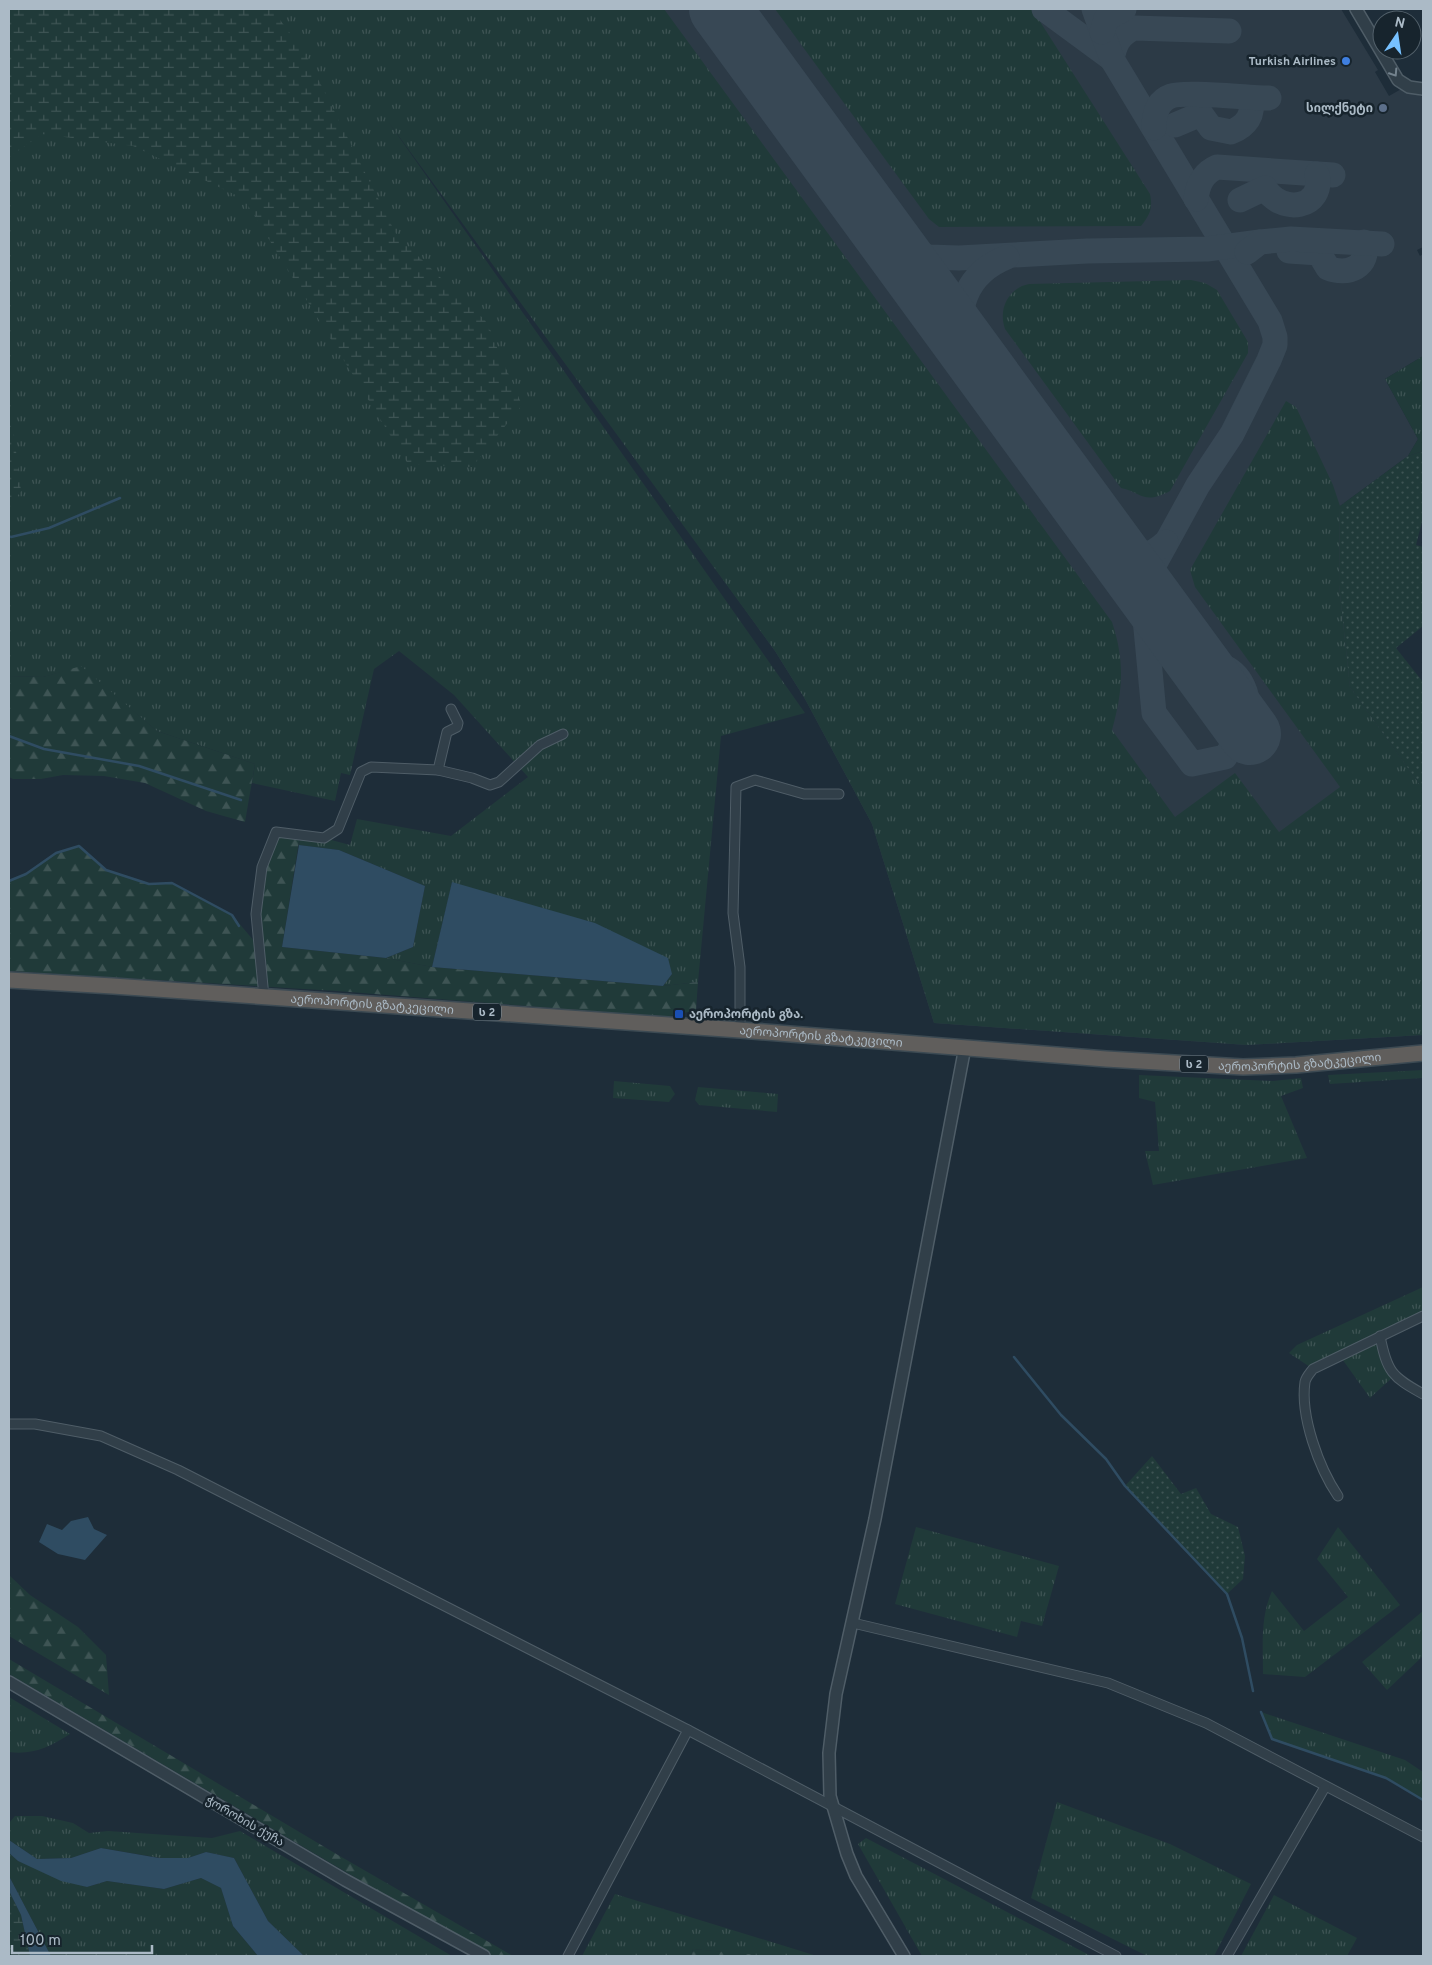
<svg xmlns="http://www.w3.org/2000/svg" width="1432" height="1965" font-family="Overpass,'Noto Sans Georgian',sans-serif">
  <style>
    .airport { fill: #2c3a46 }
    .grass { fill: url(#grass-tufts) }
    .forest { fill: url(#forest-firs) }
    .wetland { fill: url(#wetland-marsh) }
    .garden { fill: url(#garden-dots) }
    .water { fill: #2f4c62 }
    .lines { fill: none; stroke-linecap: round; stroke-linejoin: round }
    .stream { stroke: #2f4c62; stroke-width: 2.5 }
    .taxiway { stroke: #384855; stroke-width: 25 }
    .runway { stroke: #384855; stroke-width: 62 }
    .minor-casing { stroke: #4f5d67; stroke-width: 11 }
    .tertiary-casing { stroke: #4f5d67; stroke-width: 14 }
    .trunk-casing { stroke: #3c4a53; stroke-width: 18 }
    .minor { stroke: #313f49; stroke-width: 9 }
    .tertiary { stroke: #313f49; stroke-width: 11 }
    .trunk { stroke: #605e5c; stroke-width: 15 }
    .oneway { stroke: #74838e }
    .shop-dot { fill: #3f7fe0; stroke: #17242d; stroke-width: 2 }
    .service-dot { fill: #5c6f8a; stroke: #17242d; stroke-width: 2 }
    .transit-dot { fill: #1a4fb4; stroke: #17242d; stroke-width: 2 }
    .labels { text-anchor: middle; stroke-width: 5; stroke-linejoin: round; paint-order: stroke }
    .shield { fill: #17242d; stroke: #7f8d98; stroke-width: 1 }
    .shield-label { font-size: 11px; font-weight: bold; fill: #abbac6 }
    .poi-label { font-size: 12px; font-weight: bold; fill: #abbac6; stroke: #17242d; text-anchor: end }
    .street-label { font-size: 12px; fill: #abbac6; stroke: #17242d }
  </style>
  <defs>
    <pattern id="grass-tufts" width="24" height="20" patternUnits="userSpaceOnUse" patternTransform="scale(1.25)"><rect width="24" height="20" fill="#203a39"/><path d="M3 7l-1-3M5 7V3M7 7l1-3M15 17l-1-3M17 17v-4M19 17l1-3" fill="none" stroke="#3e5454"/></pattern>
    <pattern id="forest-firs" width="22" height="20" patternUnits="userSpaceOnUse" patternTransform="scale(1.25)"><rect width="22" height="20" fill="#203a39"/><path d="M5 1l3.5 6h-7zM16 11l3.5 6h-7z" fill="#3e5454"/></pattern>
    <pattern id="wetland-marsh" width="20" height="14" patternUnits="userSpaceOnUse" patternTransform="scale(1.25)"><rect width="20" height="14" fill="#203a39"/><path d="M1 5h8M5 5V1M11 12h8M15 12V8" fill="none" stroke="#3e5454"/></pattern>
    <pattern id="garden-dots" width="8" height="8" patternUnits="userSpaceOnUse" patternTransform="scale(1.25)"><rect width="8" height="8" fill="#203a39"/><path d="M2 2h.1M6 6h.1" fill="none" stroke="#3e5454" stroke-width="1.8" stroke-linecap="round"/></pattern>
  </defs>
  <rect width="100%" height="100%" fill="#1e2d39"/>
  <!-- airport -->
  <path class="airport" d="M310,9H1341L1378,70L1375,72L1389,96L1403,88L1423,97V247L1417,250L1420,256L1423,254V356L1385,379L1418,439L1408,456L1340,506L1350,687L1423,789V1035L1247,1045L934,1023L872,824L805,699L775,651Z"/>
  <!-- grass -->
  <g class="grass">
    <path d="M9,9H664L1112,622C1125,661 1123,691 1112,730L1175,817L1235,773L1279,832L1340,787L1195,587L1190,570L1286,401L1296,407L1333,485L1340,506L1339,585L1350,687L1423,789V1035L1247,1045L934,1023L872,824L805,699L775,651L387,120L805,713L721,736L698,982L663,986L672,974L452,883L432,967L386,958L413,947L425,886L339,850L299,845L300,835L324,838L350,845L357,819L451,836L528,777L454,695L399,651L374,669L350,775L341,773L335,801L252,783L255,764L157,731L81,667L43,677L9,676Z"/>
    <path d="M775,9H1032L1150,194C1153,208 1150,215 1141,226L939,227L929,219Z"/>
    <path d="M1191,280L1205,283L1217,290L1248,342V353L1170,491C1143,505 1143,493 1121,488L1005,329C998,309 1008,288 1029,284Z"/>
    <path d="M1423,356V451L1408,456L1418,439L1385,379Z"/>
    <path d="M1423,1070V1078L1330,1084L1328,1075Z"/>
    <path d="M1139,1075L1273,1081L1301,1078L1303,1088L1281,1096L1307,1158L1153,1185L1145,1151H1159L1155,1102L1139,1098Z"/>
    <path d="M614,1081L670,1086L675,1094L669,1102L613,1098Z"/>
    <path d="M698,1087L778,1094L777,1112L699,1105L695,1100Z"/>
    <path d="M1423,1287V1316L1380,1336L1395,1375L1370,1398L1340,1356L1313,1369L1289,1353L1297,1345Z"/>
    <path d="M916,1527L1059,1566L1042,1626L1021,1621L1017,1637L895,1604Z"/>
    <path d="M1338,1527L1400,1605L1305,1677L1263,1674C1263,1645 1260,1618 1272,1591L1304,1631L1348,1597L1317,1559Z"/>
    <path d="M1423,1611V1656L1387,1690L1362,1662Z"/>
    <path d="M9,1697L70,1734C50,1747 33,1755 9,1752Z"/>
    <path d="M1261,1712L1405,1760L1423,1772V1800L1386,1778L1272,1739Z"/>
    <path d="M1057,1802L1170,1844L1251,1884L1214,1956H1147L1031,1898Z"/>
    <path d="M15,1816H42L73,1823L89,1833L108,1831L212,1838L240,1831L452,1956H304L268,1921L234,1858L206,1852L188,1858H161L101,1848L71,1858L37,1859L9,1840V1823Z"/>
    <path d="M866,1838L1091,1956H922L858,1844Z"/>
    <path d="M9,1853L18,1861L87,1887L107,1881L164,1889L201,1878L221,1888L233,1926L258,1956H51L9,1876Z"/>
    <path d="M615,1894L817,1956H762L693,1949L691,1956H582Z"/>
    <path d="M1274,1895L1357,1938L1347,1956H1241Z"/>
  </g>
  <!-- forest -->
  <g class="forest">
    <path d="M81,666L157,731L255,764L245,822L206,811L145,783L104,776L63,775L41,779H13L9,777V676L43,677Z"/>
    <path d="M276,832L300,835L282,947L386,958L432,967L663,986L698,982L696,1010L666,1017L337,991L9,971V881L26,874L56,853L79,846L106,870L148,884L172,883L232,915L261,949L256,914L262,867Z"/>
    <path d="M9,1575L30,1595L78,1627L106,1655L109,1695L9,1636Z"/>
    <path d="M9,1659L338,1855L513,1956H489L9,1674Z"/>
    <path d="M693,1949L759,1955L762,1956H691Z"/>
  </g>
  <!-- wetland -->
  <g class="wetland">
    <path d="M9,9H272L306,55L397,236L485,320L522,405L472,467L408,464L244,199L133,146L42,134L9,157Z"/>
    <path d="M9,422L14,435L21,491L9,508Z"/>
    <path d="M9,1891L21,1915L30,1956H9Z"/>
  </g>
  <!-- garden -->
  <g class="garden">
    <path d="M1423,451V518L1416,545L1423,547V626L1396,648L1423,682V789L1350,687L1339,585L1340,506L1408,456Z"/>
    <path d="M1152,1456L1181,1494L1196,1488L1211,1514L1238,1527L1245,1556L1243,1579L1227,1594L1125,1486Z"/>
  </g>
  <!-- water -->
  <g class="water">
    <path d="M299,845L339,850L425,886L413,947L386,958L282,947Z"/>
    <path d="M452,882L595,923L668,958L672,974L663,986L432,967Z"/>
    <path d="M88,1517L94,1529L107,1535L85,1560L58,1554L39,1542L47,1524L62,1530L71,1521Z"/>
    <path d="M9,1840L37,1859L71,1858L101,1848L159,1858H188L206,1852L234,1858L268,1921L304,1956H258L233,1926L221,1888L201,1878L164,1889L107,1881L87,1887L61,1881L18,1861L9,1853Z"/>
    <path d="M9,1876L51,1956H30L21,1915L9,1891Z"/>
  </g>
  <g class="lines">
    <!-- stream -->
    <g class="stream">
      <path d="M9,536L11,537L49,528L120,498"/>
      <path d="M9,736L44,749L139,766L241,800"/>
      <path d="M9,881L26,874L56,853L79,846L106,870L149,884L172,883L232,915L239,926"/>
      <path d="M1014,1357L1061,1415L1106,1459L1125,1486L1227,1594L1242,1638L1253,1691"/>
      <path d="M1261,1712L1272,1739L1386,1778L1423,1800"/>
    </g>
    <!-- taxiway -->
    <g class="taxiway">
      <path d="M1044,9L1112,59C1115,44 1119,35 1134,28L1229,31"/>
      <path d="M1094,9L1112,59L1270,321L1275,337V345L1269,360L1232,434L1198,485L1142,587L1154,713L1192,764L1225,757C1231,748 1241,738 1245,728C1253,709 1246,680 1228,669C1218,663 1206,661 1195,659"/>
      <path d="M1102,32L1106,19L1124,9"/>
      <path d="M1175,125L1201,114L1211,128L1231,132C1246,126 1255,115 1250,98"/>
      <path d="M1154,128C1154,115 1157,101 1171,96C1185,91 1249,98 1269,98"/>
      <path d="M1196,199C1198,184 1203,173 1217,167L1333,175"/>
      <path d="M1240,200L1265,188C1281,215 1325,209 1317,174"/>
      <path d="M873,219L893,241L906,249L929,257L959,258L1087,251L1207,249L1260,242"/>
      <path d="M1289,251L1319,253L1328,268C1347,276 1371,267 1364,242"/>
      <path d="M1247,252L1260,242L1291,239L1382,244"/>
      <path d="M970,351C950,312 967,273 1007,257"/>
      <path d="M1098,527C1104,534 1109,543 1116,549C1131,563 1153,555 1166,542"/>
    </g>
    <!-- runway -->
    <path class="runway" d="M720,9L1250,734"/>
    <!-- minor casing -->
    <g class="minor-casing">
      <g id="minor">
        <path d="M438,770L447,732L457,727L458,723L451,709"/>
        <path d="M264,997L256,914L262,867L276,832L324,838L338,829L361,772L371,767L438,770L472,778L490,785L499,782L540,745L563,734"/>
        <path d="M740,1030V967L733,913L736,787L755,780L804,794H839"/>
        <path d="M1380,1336C1387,1372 1392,1377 1423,1394"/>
        <path d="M9,1424H35L101,1436L178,1470L688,1730L1116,1956"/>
        <path d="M1338,1496C1319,1468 1300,1416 1305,1382C1306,1377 1310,1373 1313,1369L1423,1316"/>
        <path d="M853,1623L1108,1683L1206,1723L1423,1837"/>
        <path d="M568,1956L688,1730"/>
        <path d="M1227,1956L1325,1787"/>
      </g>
    </g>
    <!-- tertiary casing -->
    <g class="tertiary-casing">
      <g id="tertiary">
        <path d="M1356,9L1398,80L1409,87L1423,89"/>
        <path d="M9,1682L345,1880L484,1956"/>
        <path d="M904,1956L856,1876L847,1854L830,1796L829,1753L836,1694L875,1519L965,1047"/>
      </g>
    </g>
    <!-- trunk casing -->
    <g class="trunk-casing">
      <g id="trunk">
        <path id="s1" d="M9,980L113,986L740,1030L1106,1059L1243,1067L1296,1065L1423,1053"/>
      </g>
    </g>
    <!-- minor -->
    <use href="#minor" class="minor"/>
    <!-- tertiary -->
    <use href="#tertiary" class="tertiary"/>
    <!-- trunk -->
    <use href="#trunk" class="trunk"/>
  </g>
  <!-- one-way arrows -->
  <defs><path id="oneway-chevron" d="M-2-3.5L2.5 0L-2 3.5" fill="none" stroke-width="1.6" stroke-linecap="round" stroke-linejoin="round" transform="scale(1.25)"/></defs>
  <use class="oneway" href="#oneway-chevron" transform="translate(1394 73) rotate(57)"/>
  <!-- markers -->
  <circle class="shop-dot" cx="1346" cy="61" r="5"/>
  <circle class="service-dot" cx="1383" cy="108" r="5"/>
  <rect class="transit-dot" x="674" y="1009" width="10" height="10" rx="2.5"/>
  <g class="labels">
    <!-- shield labels -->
    <g class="shield">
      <rect x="473" y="1003.5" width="28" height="17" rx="4"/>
      <rect x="1180" y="1055.5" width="28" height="17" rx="4"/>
    </g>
    <g class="shield-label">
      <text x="487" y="1016">ს 2</text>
      <text x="1194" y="1068">ს 2</text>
    </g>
    <!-- poi labels -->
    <g class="poi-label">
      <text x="1336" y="65">Turkish Airlines</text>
      <text x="1373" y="112">სილქნეტი</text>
      <text x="689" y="1018" text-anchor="start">აეროპორტის გზა.</text>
    </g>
    <!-- street labels -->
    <g class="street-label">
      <text dy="4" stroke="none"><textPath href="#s1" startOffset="364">აეროპორტის გზატკეცილი</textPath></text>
      <text dy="4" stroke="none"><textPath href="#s1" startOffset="814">აეროპორტის გზატკეცილი</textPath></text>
      <text dy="4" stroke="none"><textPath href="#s1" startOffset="1294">აეროპორტის გზატკეცილი</textPath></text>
      <text transform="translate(245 1821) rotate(30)" y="4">ჭოროხის ქუჩა</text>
    </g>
  </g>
  <!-- border -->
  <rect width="1432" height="1965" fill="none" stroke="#abbac6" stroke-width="20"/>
  <!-- north arrow -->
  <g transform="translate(1397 35) rotate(13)"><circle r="24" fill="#17242d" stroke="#52606a"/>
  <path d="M0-4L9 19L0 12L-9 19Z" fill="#77c1ff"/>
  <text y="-8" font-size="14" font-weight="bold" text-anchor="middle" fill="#abbac6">N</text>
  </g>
  <!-- scale -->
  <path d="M12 1945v8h140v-8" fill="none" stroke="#abbac6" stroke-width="2.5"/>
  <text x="20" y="1945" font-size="15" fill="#abbac6" stroke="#17242d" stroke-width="4" paint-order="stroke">100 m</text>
</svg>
